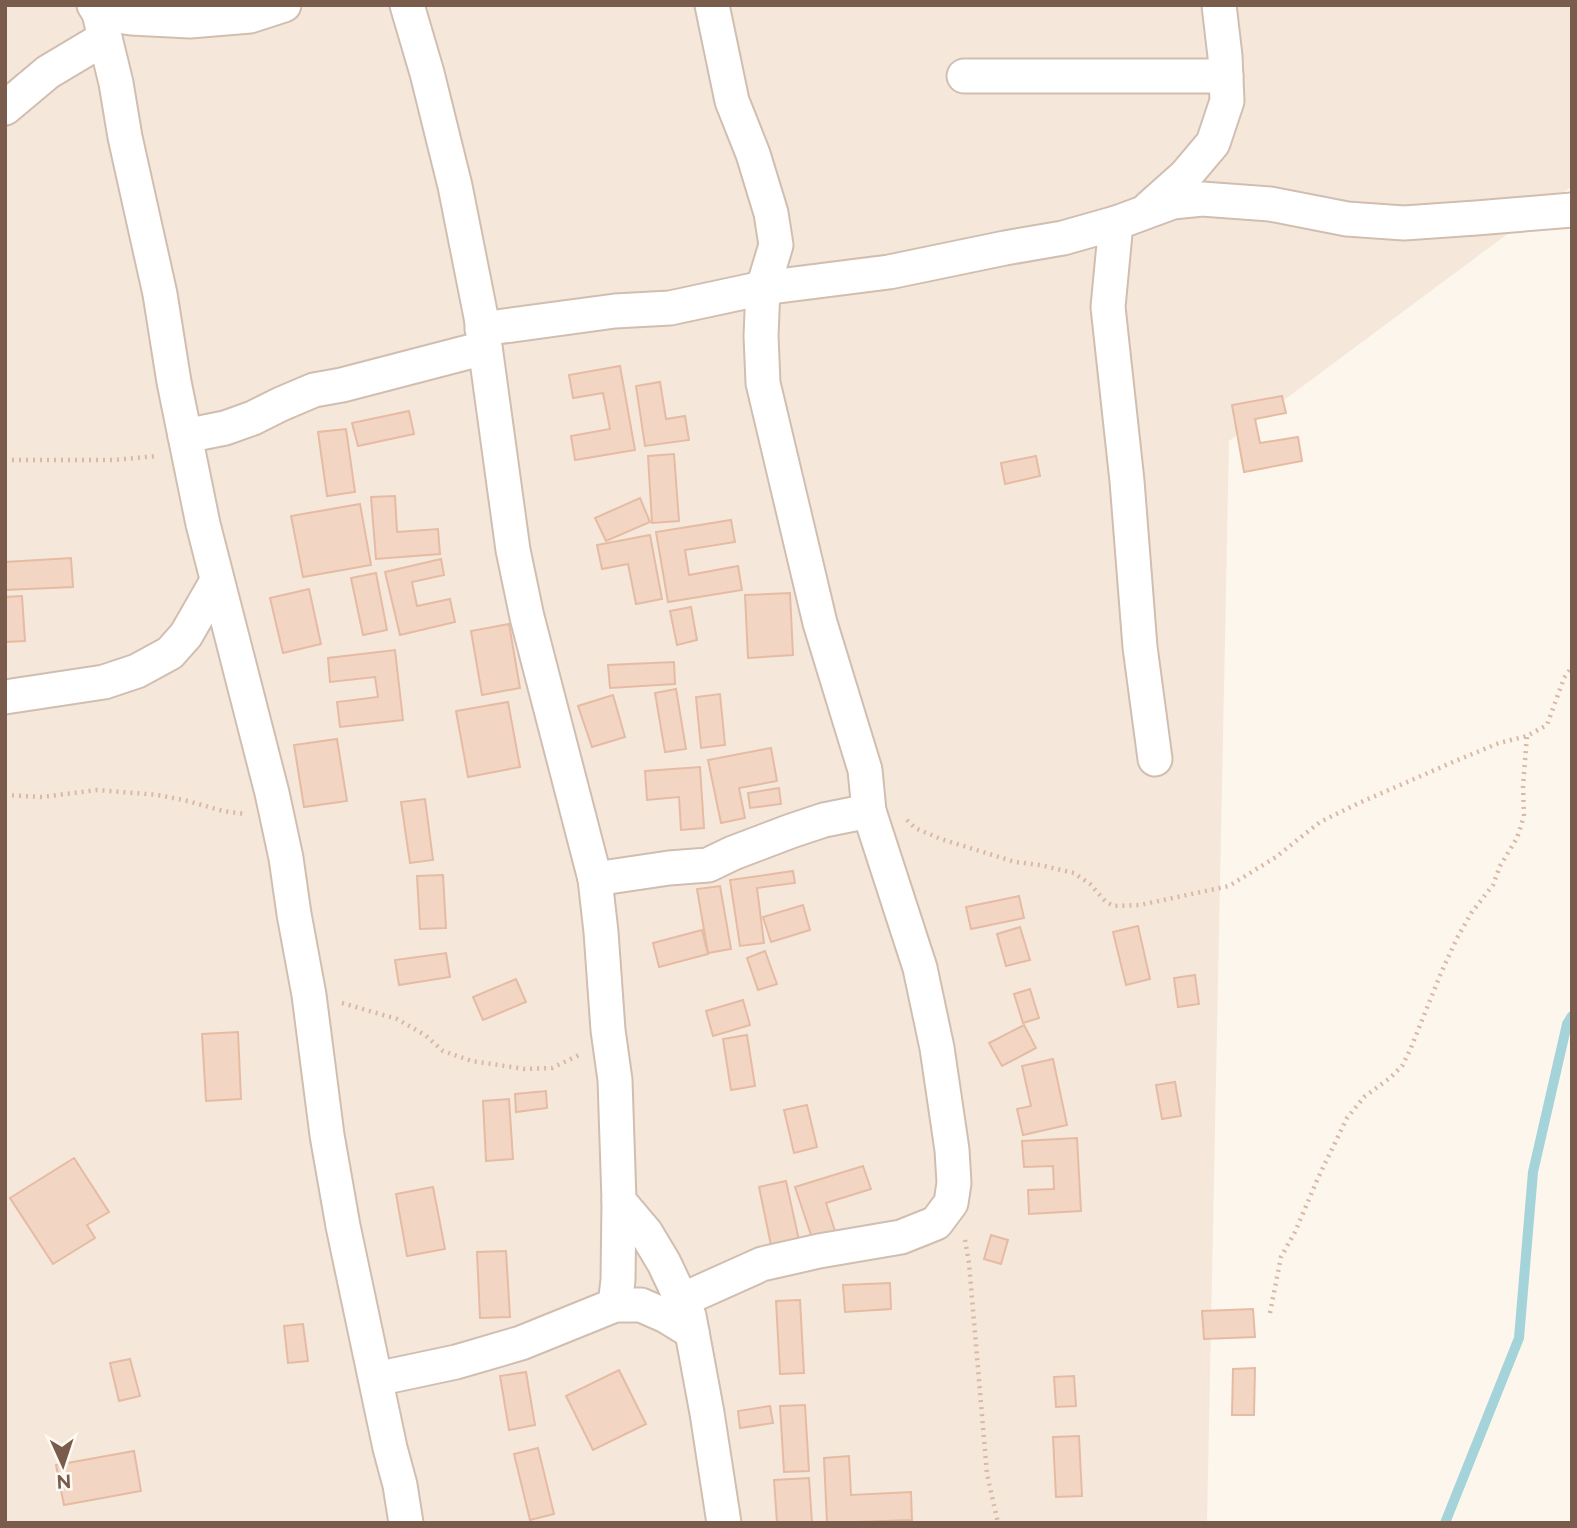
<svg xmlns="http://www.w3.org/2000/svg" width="1577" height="1528" font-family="Raleway,sans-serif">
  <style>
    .residential { fill: #f5e8da }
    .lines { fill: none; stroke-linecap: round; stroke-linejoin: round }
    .stream { stroke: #a5d3da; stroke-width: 10 }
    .building { fill: #f3d5c3; stroke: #e6bba3; stroke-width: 2 }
    .minor-casing { stroke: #d1beb0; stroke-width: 37 }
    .path { stroke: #d9b8a5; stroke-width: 4.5; stroke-dasharray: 2 5; stroke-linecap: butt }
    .minor { stroke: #fff; stroke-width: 33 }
  </style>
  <rect width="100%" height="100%" fill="#fdf6ec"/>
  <!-- residential -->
  <path class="residential" d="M5,5H1572V186L1229,441L1207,1523H5Z"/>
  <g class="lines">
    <!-- stream -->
    <path class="stream" d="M1445,1523L1519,1338L1533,1172L1567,1024L1572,1016"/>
  </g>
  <!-- building -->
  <g class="building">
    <path d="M620,366L635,450L575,460L571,436L610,429L603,393L573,398L569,375Z"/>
    <path d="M660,382L666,419L685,416L689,440L645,446L636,386Z"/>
    <path d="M1282,396L1286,413L1255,419L1260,443L1298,437L1302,461L1244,472L1232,405Z"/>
    <path d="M409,411L414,434L358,446L352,423Z"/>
    <path d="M346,429L355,492L327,496L318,432Z"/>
    <path d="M674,454L679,521L652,523L648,456Z"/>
    <path d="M1036,456L1040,476L1005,484L1001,463Z"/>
    <path d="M395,496L397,532L438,529L440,554L376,559L371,497Z"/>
    <path d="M640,498L650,522L606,541L595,518Z"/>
    <path d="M360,504L371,565L303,577L291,516Z"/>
    <path d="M731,520L735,542L685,550L689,575L738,566L742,590L668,602L656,532Z"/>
    <path d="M650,535L662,599L636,604L628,564L602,569L597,545Z"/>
    <path d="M71,558L73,587L5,590V562Z"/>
    <path d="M441,559L444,575L412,582L417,606L450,599L455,622L400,635L385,572Z"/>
    <path d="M376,573L387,630L363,635L351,578Z"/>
    <path d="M309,589L321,644L283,653L270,598Z"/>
    <path d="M790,593L793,655L748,658L745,595Z"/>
    <path d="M22,596L25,641L5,642V597Z"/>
    <path d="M691,607L697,640L677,645L670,611Z"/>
    <path d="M509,624L520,688L482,695L471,631Z"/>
    <path d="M395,650L403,720L340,727L337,702L378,697L375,677L330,682L328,658Z"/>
    <path d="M674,662L675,684L610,688L608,665Z"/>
    <path d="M676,689L686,749L665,752L655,693Z"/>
    <path d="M720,694L725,745L701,748L696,697Z"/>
    <path d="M613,695L625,737L592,747L578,706Z"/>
    <path d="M508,702L520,767L468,777L456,711Z"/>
    <path d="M337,739L347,801L304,807L294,745Z"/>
    <path d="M771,748L777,781L739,788L745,818L721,823L708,760Z"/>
    <path d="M700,767L704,828L681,830L679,797L647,800L645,771Z"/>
    <path d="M779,788L781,804L750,808L748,793Z"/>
    <path d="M425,799L433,860L410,863L401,802Z"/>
    <path d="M793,871L795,883L757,888L764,943L740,946L730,880Z"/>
    <path d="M443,875L446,928L420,929L417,876Z"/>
    <path d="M720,886L731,949L708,953L697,889Z"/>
    <path d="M1019,896L1024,918L971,929L966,907Z"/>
    <path d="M803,905L810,930L771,942L763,917Z"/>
    <path d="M1138,926L1150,979L1126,985L1113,932Z"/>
    <path d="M1020,927L1030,960L1006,966L997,934Z"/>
    <path d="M702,930L708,954L659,967L653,943Z"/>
    <path d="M765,951L777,984L758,990L747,958Z"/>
    <path d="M446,953L450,977L399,985L395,960Z"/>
    <path d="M1195,975L1199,1004L1178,1007L1174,978Z"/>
    <path d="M516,979L526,1002L483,1020L473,997Z"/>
    <path d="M1030,989L1039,1018L1023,1023L1014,994Z"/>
    <path d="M743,1000L750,1025L713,1036L706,1011Z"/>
    <path d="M1024,1025L1036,1048L1002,1066L989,1043Z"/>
    <path d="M238,1032L241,1099L206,1101L202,1034Z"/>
    <path d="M747,1035L755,1086L731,1090L723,1039Z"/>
    <path d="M1053,1059L1067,1125L1023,1135L1017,1109L1031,1106L1022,1066Z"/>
    <path d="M1175,1082L1181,1116L1162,1119L1156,1085Z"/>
    <path d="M546,1091L547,1108L516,1112L515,1094Z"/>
    <path d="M509,1099L513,1159L486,1161L483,1101Z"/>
    <path d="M807,1105L817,1147L794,1153L784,1110Z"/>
    <path d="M1077,1138L1081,1211L1029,1214L1028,1190L1054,1189L1053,1166L1024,1167L1022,1141Z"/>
    <path d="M74,1158L109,1212L87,1225L95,1238L53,1264L10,1198Z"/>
    <path d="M863,1166L871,1189L826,1203L836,1234L813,1241L795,1187Z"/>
    <path d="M786,1181L800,1245L772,1250L759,1187Z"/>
    <path d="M433,1187L445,1249L407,1256L396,1194Z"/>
    <path d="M991,1235L1008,1240L1001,1264L984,1259Z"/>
    <path d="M506,1251L510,1317L480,1318L477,1252Z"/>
    <path d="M890,1283L891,1309L845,1312L843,1285Z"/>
    <path d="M800,1300L804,1373L780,1374L776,1301Z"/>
    <path d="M1253,1309L1255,1337L1204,1339L1202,1311Z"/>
    <path d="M303,1324L308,1361L288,1363L284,1326Z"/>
    <path d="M130,1359L140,1396L119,1401L110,1363Z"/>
    <path d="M1255,1368L1254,1415H1232L1233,1369Z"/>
    <path d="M619,1370L646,1424L593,1450L566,1396Z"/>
    <path d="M526,1372L535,1425L509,1430L500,1376Z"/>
    <path d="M1074,1376L1076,1406L1056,1407L1054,1377Z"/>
    <path d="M805,1405L809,1471L784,1472L780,1406Z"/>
    <path d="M770,1406L773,1423L740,1428L738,1411Z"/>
    <path d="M1079,1436L1082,1496L1056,1497L1053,1437Z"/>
    <path d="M538,1448L554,1514L530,1520L514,1454Z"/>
    <path d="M134,1451L141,1491L64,1505L56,1465Z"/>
    <path d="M849,1456L851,1495L911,1492L912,1520L827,1523L824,1458Z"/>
    <path d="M809,1478L812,1523H777L774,1480Z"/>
  </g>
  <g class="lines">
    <!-- minor casing -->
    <g class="minor-casing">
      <g id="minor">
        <path d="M94,5L99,13L116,83L125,137L160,294L174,382L203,524L272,793L286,858L294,914L309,995L327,1135L343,1226L390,1448L400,1485L406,1523"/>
        <path d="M407,5L427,73L455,186L481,317L513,550L527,617L595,879L601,932L608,1030L615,1080L619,1201L618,1280L615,1305"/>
        <path d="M99,13L131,18L190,21L250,16L284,5"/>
        <path d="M964,76H1226"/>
        <path d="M5,108L48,72L105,38"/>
        <path d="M1149,208L1186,175L1213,143L1227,101L1225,56L1219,5"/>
        <path d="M1116,223L1108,307L1127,481L1140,647L1155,759"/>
        <path d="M482,329L615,311L670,308L763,288L889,272L1005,248L1063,238L1116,223L1173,202L1202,199L1270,204L1347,219L1404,223L1476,218L1572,210"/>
        <path d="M185,436L225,428L253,418L281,404L314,390L342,385L484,348"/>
        <path d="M5,697L104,682L137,671L170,653L186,635L217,581"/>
        <path d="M595,879L669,868L708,865L733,853L791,831L824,820L869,811"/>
        <path d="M619,1201L646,1233L664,1263L689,1316L707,1413L724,1523"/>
        <path d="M682,1300L762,1264L819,1251L901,1237L936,1223L951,1203L954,1183L952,1150L937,1048L920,968L869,811L865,770L820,623L763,383L761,336L763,288L776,245L771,213L753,154L732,101L712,5"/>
        <path d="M376,1379L456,1362L521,1343L615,1305H641L666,1316L692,1332"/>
      </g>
    </g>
    <!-- path -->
    <g class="path">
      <path d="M5,460H114L156,456"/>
      <path d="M5,795L42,797L97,790L158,795L188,801L223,811L245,814"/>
      <path d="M907,820L915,828L941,839L1015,862L1040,865L1074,873L1090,884L1106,902L1114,906L1140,905L1229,886L1276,857L1320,822L1359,803L1453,762L1499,743L1527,736L1547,725L1564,678L1572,667"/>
      <path d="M342,1003L397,1019L425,1035L443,1051L472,1061L525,1069L552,1068L581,1054"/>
      <path d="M965,1240L969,1263L987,1474L998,1523"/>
      <path d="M1270,1313L1281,1257L1295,1232L1318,1178L1347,1118L1364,1097L1390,1078L1402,1066L1410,1050L1441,973L1457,938L1472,912L1493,885L1500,866L1517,838L1524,816L1523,786L1527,736"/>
    </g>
    <!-- minor -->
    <use href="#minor" class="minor"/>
  </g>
  <!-- border -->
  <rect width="1577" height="1528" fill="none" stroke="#7a5c4d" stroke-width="14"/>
  <!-- north arrow -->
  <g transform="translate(63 1465) rotate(177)" stroke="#fffaf3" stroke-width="5" paint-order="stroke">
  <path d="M0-5L12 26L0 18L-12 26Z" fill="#7a5c4d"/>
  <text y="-10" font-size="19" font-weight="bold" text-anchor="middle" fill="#7a5c4d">N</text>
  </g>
</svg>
